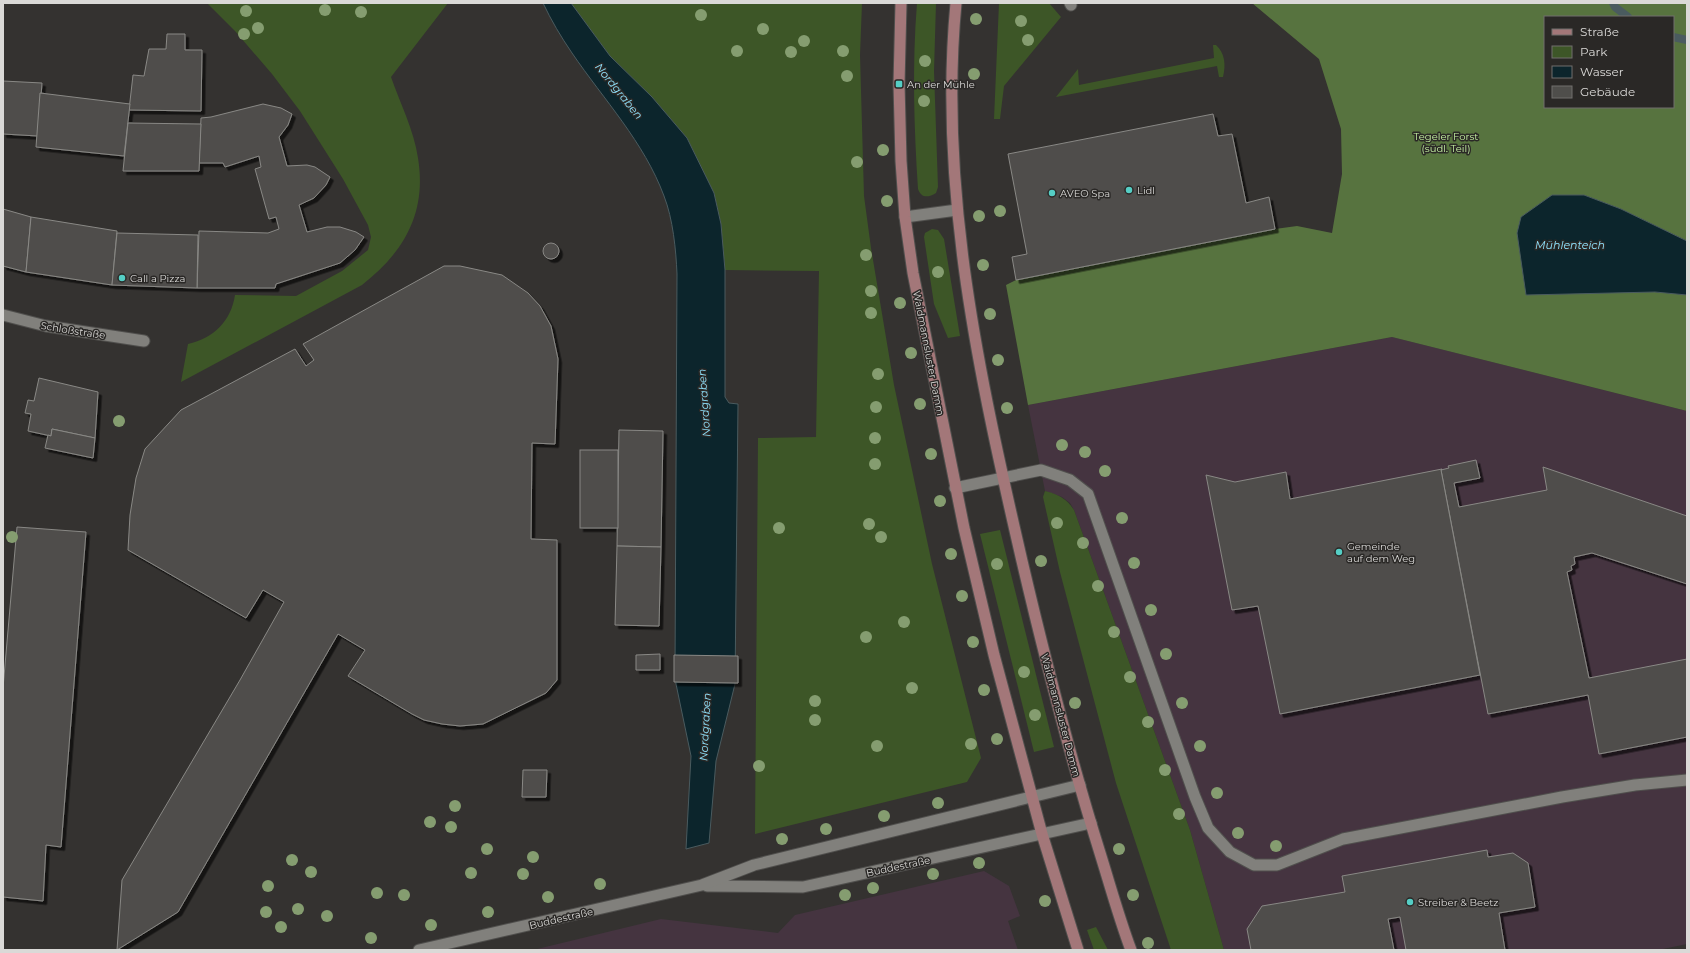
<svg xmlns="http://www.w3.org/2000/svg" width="1690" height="953" font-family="Montserrat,sans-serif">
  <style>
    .commercial { fill: #453440 }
    .green { fill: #3d5627 }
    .forest { fill: #57733f; fill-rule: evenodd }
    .water { fill: #0c252c; stroke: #4a5b5f }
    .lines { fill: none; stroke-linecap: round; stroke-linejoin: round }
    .stream { stroke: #4a5b5f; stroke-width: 8 }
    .building { fill: #4f4e4b; stroke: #898885; filter: url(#shadow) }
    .service-casing { stroke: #504f4d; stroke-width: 13 }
    .minor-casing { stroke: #504f4d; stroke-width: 13 }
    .secondary-casing { stroke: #504f4d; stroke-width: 13 }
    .service { stroke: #81807c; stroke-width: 11 }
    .minor { stroke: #81807c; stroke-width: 11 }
    .secondary { stroke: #a37779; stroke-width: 11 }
    .tree { fill: #859d70 }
    .poi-dot { fill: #55cec5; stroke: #2a2826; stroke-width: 1.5 }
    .labels { text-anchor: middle; stroke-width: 3; stroke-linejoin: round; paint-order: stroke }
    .poi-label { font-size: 10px; fill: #dad9d7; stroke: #2a2826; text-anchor: start }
    .park-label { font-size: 10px; fill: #c8f4a5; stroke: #2a2826 }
    .street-label { font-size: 10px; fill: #dad9d7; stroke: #2a2826 }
    .water-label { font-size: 11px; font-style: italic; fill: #8fe4ff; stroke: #2a2826 }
  </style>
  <defs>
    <filter id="shadow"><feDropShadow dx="3.5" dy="3.5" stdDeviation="0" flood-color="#0009"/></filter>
  </defs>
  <rect width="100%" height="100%" fill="#343230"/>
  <!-- commercial -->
  <g class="commercial">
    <path d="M1392,337L1687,411V944L1658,950H1224L1190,830L1074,510L1070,503L1062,497L1045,491L1028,405Z"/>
    <path d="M984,871L1009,886L1020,916L1008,921L1018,950H533L661,919L778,933L795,915Z"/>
  </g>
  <!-- green -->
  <g class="green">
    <path d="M207,3H448L391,77C400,103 414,130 418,158C427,213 404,252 362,285L181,382L188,344C214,338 231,321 235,295L296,296L342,271L368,250L371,237L368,225L343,179L300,111L272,74L235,31Z"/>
    <path d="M571,3H862L860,55L864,196L871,248L894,385L932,564L981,758L967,782L755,834L758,438L816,437L819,271L725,270L721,224L714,193L687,138L652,97L610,56Z"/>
    <path d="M917,3H936L934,71L938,187L936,193C928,198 921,198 918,189C914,127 912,65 917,3Z"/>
    <path d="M999,3H1049L1061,17L1004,86L1000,119H994Z"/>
    <path d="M1213,45H1216C1225,53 1226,65 1223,77H1219L1217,66L1056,97L1078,69L1079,85L1214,58Z"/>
    <path d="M932,229L938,230L944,239L960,336L948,338L934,304L924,237L925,233Z"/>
    <path d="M1045,491C1058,494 1067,499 1074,510L1190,830L1224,950H1171L1116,783L1060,572L1043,497Z"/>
    <path d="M1000,530L1054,747L1034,752L980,534Z"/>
    <path d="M1096,927L1108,950H1094L1087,930Z"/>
  </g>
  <!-- forest -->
  <path class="forest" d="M1252,3H1687V241L1621,209L1584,195L1655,292L1687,295V411L1392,337L1028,405L1006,285L1016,280L1275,229L1297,226L1332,233L1342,174L1341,129L1319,59ZM1545,17H1673V107H1545Z"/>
  <!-- water -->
  <g class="water">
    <path d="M543,3H571L610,56L652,97L687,138L714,193L721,224L725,270V397L729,403L738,404L735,684L716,761L709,843L686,849L691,756L676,684L675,668L677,274C676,250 673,219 664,196C644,142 604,100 572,53C561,37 551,20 543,3Z"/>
    <path d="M1552,195H1584L1621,209L1687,241V295L1655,292L1526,295L1517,233L1521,217Z"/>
  </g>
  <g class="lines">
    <!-- stream -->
    <g class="stream">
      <path d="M1613,3L1615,7L1628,17"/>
      <path d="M1673,37L1687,40"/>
    </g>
  </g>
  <!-- building -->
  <g class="building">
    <path d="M167,34H185V50H202L201,111L129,110L133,75L144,76L149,49H166Z"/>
    <path d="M3,81L42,83L38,136L3,134Z"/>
    <path d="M40,93L130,104L124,156L36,147Z"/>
    <path d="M263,104L281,108L292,114L288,125L279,137L287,166L307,165L315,167L330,177L326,185L314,198L299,205L307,232L327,227H340L356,232L364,237L355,250L340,263L276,284L275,288H197L199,231L268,233L279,229L276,217L269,219L255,169L261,167L259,156L225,167L223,163H199L201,118L211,117Z"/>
    <path d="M1213,114L1218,136L1232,134L1246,203L1269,197L1275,229L1016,280L1012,257L1027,254L1008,154Z"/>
    <path d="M128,123L201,124L199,171H123Z"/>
    <path d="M3,209L31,217L26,272L3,266Z"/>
    <path d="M31,217L117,231L112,285L26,272Z"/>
    <path d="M117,233L198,235L197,288L112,285Z"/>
    <circle cx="551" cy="251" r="8"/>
    <path d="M444,266H460L502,275L528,293L540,306L551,326L558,359L555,444L532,443L531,539L557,540V680L546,693L483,724L460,726L442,724L424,720L412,714L348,676L365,650L338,634L178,912L117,950L122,880L240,680L284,602L263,590L246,618L128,550L130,515L136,478L145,449L181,410L295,349L306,366L314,360L303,344Z"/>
    <path d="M39,378L98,392L95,438L52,429L51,436L28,431L31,414L25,413L28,400L34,401Z"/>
    <path d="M52,429L95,438L93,458L45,448L48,435L51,436Z"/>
    <path d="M619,430L663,431L661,547L617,546Z"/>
    <rect x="580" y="450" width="38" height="78"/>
    <path d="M1476,460L1480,478L1454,483L1459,507L1547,490L1543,467L1687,516V584L1592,553L1574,557L1575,564L1571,566L1572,570L1567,572L1589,678L1687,659V737L1599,754L1588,695L1488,714L1441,470L1449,468L1448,466Z"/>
    <path d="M1442,469L1441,470L1480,675L1280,714L1258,606L1232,610L1206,475L1235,482L1286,472L1290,499Z"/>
    <path d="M17,527L86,532L61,847L46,845L43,901L3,897V688Z"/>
    <path d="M617,546L661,547L659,626L615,625Z"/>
    <path d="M660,654V670H636V655Z"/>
    <path d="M674,655L738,656V683L674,682Z"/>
    <path d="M523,770H547L546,797H522Z"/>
    <path d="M1487,850L1488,857L1513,853L1528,863L1535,907L1499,913L1505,950H1406L1400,917L1388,919L1394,950H1251L1247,929L1262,906L1345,892L1342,876Z"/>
  </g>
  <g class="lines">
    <!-- service casing -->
    <g class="service-casing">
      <g id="service">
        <path d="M1070,3L1071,5"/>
        <path d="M905,217L957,210"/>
        <path d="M955,488L1041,470L1070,480L1088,494L1195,797L1208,828L1230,852L1254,865H1277L1343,839L1562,797L1635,785L1687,780"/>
      </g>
    </g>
    <!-- minor casing -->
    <g class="minor-casing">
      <g id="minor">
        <path d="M3,315L46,326L144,341"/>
        <path d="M707,886L803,887L1091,823"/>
        <path d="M419,950L702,885L754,865L1080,785"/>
      </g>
    </g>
    <!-- secondary casing -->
    <g class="secondary-casing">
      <g id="secondary">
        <path d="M901,3L899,84L901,161L905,217L913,273L964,528L994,655L1042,834L1078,950"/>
        <path d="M956,3C938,191 980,379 1022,561C1045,659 1070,757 1100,853C1110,885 1119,918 1131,950"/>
      </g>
    </g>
    <!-- service -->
    <use href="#service" class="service"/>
    <!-- minor -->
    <use href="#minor" class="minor"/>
    <!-- secondary -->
    <use href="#secondary" class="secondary"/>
  </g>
  <!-- trees -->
  <g class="tree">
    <circle cx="325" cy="10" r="6"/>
    <circle cx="246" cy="11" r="6"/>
    <circle cx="361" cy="12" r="6"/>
    <circle cx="701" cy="15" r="6"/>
    <circle cx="976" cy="19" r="6"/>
    <circle cx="1021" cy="21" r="6"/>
    <circle cx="258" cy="28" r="6"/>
    <circle cx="763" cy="29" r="6"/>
    <circle cx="244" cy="34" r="6"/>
    <circle cx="1028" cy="40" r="6"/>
    <circle cx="804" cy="41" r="6"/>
    <circle cx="737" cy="51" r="6"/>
    <circle cx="843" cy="51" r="6"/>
    <circle cx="791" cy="52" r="6"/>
    <circle cx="925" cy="61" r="6"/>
    <circle cx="974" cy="74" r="6"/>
    <circle cx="847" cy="76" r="6"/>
    <circle cx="924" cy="101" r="6"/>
    <circle cx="883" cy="150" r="6"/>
    <circle cx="857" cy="162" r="6"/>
    <circle cx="887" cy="201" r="6"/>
    <circle cx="1000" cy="211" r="6"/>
    <circle cx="979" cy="216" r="6"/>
    <circle cx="866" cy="255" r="6"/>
    <circle cx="983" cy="265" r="6"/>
    <circle cx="938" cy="272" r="6"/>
    <circle cx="871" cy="291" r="6"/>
    <circle cx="900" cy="303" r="6"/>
    <circle cx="871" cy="313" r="6"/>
    <circle cx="990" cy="314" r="6"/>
    <circle cx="911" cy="353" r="6"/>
    <circle cx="998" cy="360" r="6"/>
    <circle cx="878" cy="374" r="6"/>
    <circle cx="920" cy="404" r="6"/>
    <circle cx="876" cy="407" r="6"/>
    <circle cx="1007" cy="408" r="6"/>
    <circle cx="119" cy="421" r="6"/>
    <circle cx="875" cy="438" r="6"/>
    <circle cx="1062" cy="445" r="6"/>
    <circle cx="1085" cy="452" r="6"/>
    <circle cx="931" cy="454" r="6"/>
    <circle cx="875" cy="464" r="6"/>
    <circle cx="1105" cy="471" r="6"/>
    <circle cx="940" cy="501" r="6"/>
    <circle cx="1122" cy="518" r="6"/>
    <circle cx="1057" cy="523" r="6"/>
    <circle cx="869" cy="524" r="6"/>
    <circle cx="779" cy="528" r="6"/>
    <circle cx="12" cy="537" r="6"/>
    <circle cx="881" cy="537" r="6"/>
    <circle cx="1083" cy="543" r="6"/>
    <circle cx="951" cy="554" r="6"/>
    <circle cx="1041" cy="561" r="6"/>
    <circle cx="1134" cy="563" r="6"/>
    <circle cx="997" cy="564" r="6"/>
    <circle cx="1098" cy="586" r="6"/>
    <circle cx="962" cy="596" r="6"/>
    <circle cx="1151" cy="610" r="6"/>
    <circle cx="904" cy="622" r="6"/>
    <circle cx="1114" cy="632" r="6"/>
    <circle cx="866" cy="637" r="6"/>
    <circle cx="973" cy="642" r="6"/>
    <circle cx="1166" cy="654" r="6"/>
    <circle cx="1024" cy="672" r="6"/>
    <circle cx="1130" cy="677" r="6"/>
    <circle cx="912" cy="688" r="6"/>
    <circle cx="984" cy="690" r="6"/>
    <circle cx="815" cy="701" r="6"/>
    <circle cx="1075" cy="703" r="6"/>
    <circle cx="1182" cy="703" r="6"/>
    <circle cx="1035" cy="715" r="6"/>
    <circle cx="815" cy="720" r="6"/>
    <circle cx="1148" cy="722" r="6"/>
    <circle cx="997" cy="739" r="6"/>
    <circle cx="971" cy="744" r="6"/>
    <circle cx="877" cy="746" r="6"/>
    <circle cx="1200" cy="746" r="6"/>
    <circle cx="759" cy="766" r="6"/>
    <circle cx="1165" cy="770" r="6"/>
    <circle cx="1217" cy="793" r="6"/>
    <circle cx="938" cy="803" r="6"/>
    <circle cx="455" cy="806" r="6"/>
    <circle cx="1179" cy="814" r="6"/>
    <circle cx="884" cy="816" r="6"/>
    <circle cx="430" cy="822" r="6"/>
    <circle cx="451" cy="827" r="6"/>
    <circle cx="826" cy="829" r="6"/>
    <circle cx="1238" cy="833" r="6"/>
    <circle cx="782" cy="839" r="6"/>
    <circle cx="1276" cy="846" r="6"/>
    <circle cx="487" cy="849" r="6"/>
    <circle cx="1119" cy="849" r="6"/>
    <circle cx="533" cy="857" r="6"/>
    <circle cx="292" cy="860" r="6"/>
    <circle cx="979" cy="863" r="6"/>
    <circle cx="311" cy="872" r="6"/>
    <circle cx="471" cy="873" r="6"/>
    <circle cx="523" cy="874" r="6"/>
    <circle cx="933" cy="874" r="6"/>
    <circle cx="600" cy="884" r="6"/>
    <circle cx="268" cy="886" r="6"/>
    <circle cx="873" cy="888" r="6"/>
    <circle cx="377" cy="893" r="6"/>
    <circle cx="404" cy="895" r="6"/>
    <circle cx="845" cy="895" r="6"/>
    <circle cx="1133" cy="895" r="6"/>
    <circle cx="548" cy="897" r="6"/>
    <circle cx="1045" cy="901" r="6"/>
    <circle cx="298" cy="909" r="6"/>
    <circle cx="266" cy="912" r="6"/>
    <circle cx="488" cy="912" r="6"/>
    <circle cx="327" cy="916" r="6"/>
    <circle cx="431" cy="925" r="6"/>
    <circle cx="281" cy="927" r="6"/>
    <circle cx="371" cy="938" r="6"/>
    <circle cx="1148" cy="943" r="6"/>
  </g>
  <!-- markers -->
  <g class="poi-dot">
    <rect x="895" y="80" width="8" height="8" rx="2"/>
    <circle cx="1129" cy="190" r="4"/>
    <circle cx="1052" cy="193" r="4"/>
    <circle cx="122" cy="278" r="4"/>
    <circle cx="1339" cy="552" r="4"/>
    <circle cx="1410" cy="902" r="4"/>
  </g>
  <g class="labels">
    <!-- poi labels -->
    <g class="poi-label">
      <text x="907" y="88">An der Mühle</text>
      <text x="1137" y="194">Lidl</text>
      <text x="1060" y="197">AVEO Spa</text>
      <text x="130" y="282">Call a Pizza</text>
      <text x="1347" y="550">Gemeinde<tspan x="1347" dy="12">auf dem Weg</tspan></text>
      <text x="1418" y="906">Streiber &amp; Beetz</text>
    </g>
    <!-- park labels -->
    <g class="park-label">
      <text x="1446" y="140">Tegeler Forst<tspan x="1446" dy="12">(südl. Teil)</tspan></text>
    </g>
    <!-- street labels -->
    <g class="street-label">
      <text transform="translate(73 330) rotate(9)" y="4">Schloßstraße</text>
      <text transform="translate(929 353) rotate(79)" y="4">Waidmannsluster Damm</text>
      <text transform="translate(1061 715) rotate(75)" y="4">Waidmannsluster Damm</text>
      <text transform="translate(898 866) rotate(-12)" y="4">Buddestraße</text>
      <text transform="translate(561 918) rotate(-13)" y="4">Buddestraße</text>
    </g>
    <!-- water labels -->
    <g class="water-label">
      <text transform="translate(619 91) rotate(51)" y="4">Nordgraben</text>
      <text x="1570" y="249">Mühlenteich</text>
      <text transform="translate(704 403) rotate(-94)" y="4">Nordgraben</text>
      <text transform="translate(705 727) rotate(-87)" y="4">Nordgraben</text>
    </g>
  </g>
  <!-- border -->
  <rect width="1690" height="953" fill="none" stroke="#dad9d7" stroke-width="8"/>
  <!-- legend -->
  <rect x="1544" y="16" width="130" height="92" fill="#2a2826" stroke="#706f6d"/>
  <rect x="1552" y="29" width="20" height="6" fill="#a37779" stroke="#706f6d"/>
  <text x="1580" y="36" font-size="12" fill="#dad9d7">Straße</text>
  <rect x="1552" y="46" width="20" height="12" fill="#3d5627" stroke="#706f6d"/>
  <text x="1580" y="56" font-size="12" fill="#dad9d7">Park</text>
  <rect x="1552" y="66" width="20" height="12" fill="#0c252c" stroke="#706f6d"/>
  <text x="1580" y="76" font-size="12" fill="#dad9d7">Wasser</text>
  <rect x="1552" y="86" width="20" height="12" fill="#4f4e4b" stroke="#706f6d"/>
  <text x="1580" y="96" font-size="12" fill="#dad9d7">Gebäude</text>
</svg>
